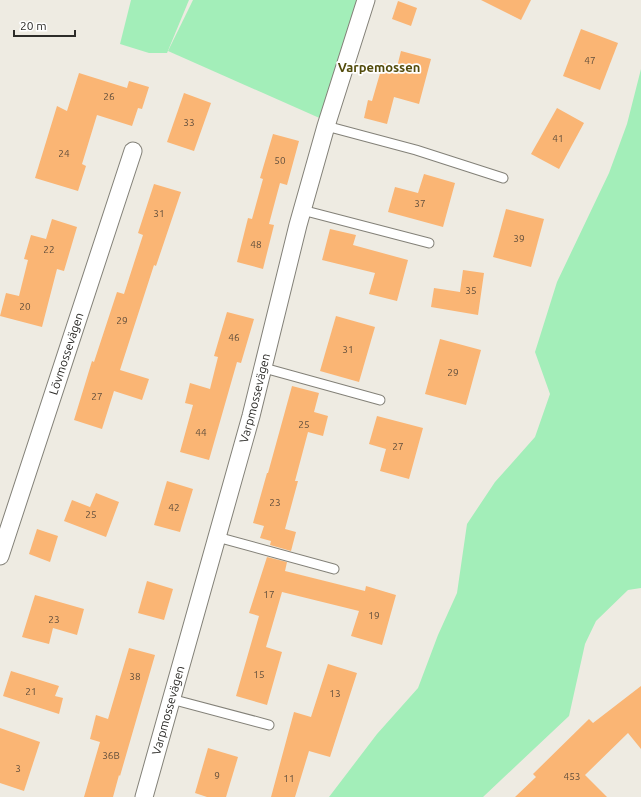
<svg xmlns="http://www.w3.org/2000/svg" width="641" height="797" font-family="Ubuntu,sans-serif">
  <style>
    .green { fill: #a3eeb9 }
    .building { fill: #fab574 }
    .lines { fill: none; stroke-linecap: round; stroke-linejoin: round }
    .lane-casing { stroke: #838178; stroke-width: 11 }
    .street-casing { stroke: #838178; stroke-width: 19 }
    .lane { stroke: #fff; stroke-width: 9 }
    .street { stroke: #fff; stroke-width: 17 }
    .labels { text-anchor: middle; stroke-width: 3.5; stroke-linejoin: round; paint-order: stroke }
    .number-label { font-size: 10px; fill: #604e3c }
    .street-label { font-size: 12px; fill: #2d2c29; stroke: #fff }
    .neighbourhood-label { font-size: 13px; font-weight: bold; fill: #524b0b; stroke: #fff }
  </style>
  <rect width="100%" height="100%" fill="#eeebe2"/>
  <!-- green -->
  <g class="green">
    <path d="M131,0H189L167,53H149L120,44Z"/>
    <path d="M193,0H362L324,120L168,51Z"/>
    <path d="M641,69V588L628,590L596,621L585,644L569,716L483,797H329L377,734L418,688L438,635L457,593L467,524L495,482L535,437L550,394L535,352L557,282L609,173L627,124Z"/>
  </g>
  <!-- building -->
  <g class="building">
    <path d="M481,0H531L521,20Z"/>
    <path d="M398,1L417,8L411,26L392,19Z"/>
    <path d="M581,29L618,43L600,90L563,76Z"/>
    <path d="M401,51L431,59L419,104L394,97L387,124L364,118L368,100L372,101L383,63L397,67Z"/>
    <path d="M79,73L127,88L129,81L149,87L142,109L138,108L132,126L97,115L82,164L86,166L78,191L35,178L57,106L67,111Z"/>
    <path d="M184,93L211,103L194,151L167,142Z"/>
    <path d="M557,108L584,123L559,169L531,154Z"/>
    <path d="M273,134L299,141L287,185L280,183L269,224L274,225L263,269L237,262L248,218L252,219L263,179L260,178Z"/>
    <path d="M424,174L455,183L443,227L388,212L395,187L418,193Z"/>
    <path d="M154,184L181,192L156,266L154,265L120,370L149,379L142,400L114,391L102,429L74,420L92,361L94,362L117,292L124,294L143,235L138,233Z"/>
    <path d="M506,209L544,219L531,267L493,257Z"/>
    <path d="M52,219L77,227L64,271L57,269L42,327L0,316L6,293L19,296L28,260L24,259L31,235L46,239Z"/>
    <path d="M330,229L356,235L353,245L408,260L397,301L369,294L375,273L322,260Z"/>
    <path d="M463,270L484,273L478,315L431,307L434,288L460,292Z"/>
    <path d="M227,312L254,319L241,363L237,362L209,460L180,452L193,405L185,403L190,383L210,389L218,357L214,356Z"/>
    <path d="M336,316L375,327L359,382L320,371Z"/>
    <path d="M440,339L481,350L466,405L425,394Z"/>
    <path d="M292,386L319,393L314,412L328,416L323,436L308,432L295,481H298L285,529L296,532L291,551L270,545L271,541L260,538L264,526L253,523L267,473H268Z"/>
    <path d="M377,416L423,428L409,479L380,471L386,449L369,444Z"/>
    <path d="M167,481L193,489L180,532L154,525Z"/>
    <path d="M96,493L119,502L106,537L64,521L72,500L90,507Z"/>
    <path d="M37,529L58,536L50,562L29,554Z"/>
    <path d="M267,557L287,562L285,571L365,591L366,586L396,595L382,645L351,636L359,611L282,592L266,647L282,652L267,705L236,696L259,616L249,613Z"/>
    <path d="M147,581L173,589L164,620L138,613Z"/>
    <path d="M35,595L84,609L77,635L53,628L49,644L22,637Z"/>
    <path d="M129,648L155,655L120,776L119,775L113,797H84L100,742L90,739L96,715L108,719Z"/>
    <path d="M328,664L357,673L330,757L309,751L295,797H271L294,712L311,717Z"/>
    <path d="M11,671L59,686L55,696L63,698L59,714L3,696Z"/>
    <path d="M641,686V749L628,733L585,775L607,797H515L536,777L533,774L589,719L593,723Z"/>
    <path d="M0,728L40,742L24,791L0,783Z"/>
    <path d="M208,748L238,757L226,797H207L195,793Z"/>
  </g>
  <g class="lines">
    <!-- lane casing -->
    <g class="lane-casing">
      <g id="lane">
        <path d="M326,126L416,150L503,178"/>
        <path d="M302,210L429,243"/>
        <path d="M264,368L380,400"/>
        <path d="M217,537L334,569"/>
        <path d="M171,699L269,725"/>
      </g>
    </g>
    <!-- street casing -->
    <g class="street-casing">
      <g id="street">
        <path id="s1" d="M0,556L133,151"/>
        <path id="s2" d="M144,797L251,416L298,225L326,126L366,0"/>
      </g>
    </g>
    <!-- lane -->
    <use href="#lane" class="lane"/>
    <!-- street -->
    <use href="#street" class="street"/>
  </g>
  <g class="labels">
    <!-- number labels -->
    <g class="number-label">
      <text x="590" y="64">47</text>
      <text x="109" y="100">26</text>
      <text x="189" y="126">33</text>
      <text x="558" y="142">41</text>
      <text x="64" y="157">24</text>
      <text x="280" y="164">50</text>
      <text x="420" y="207">37</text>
      <text x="159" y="217">31</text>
      <text x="519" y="242">39</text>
      <text x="256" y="248">48</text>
      <text x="49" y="253">22</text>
      <text x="471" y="294">35</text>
      <text x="25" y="310">20</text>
      <text x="122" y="324">29</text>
      <text x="234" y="341">46</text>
      <text x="348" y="353">31</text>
      <text x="453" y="376">29</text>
      <text x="97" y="400">27</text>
      <text x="304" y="428">25</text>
      <text x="201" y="436">44</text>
      <text x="398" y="450">27</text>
      <text x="275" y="506">23</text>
      <text x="174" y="511">42</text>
      <text x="91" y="518">25</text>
      <text x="269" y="598">17</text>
      <text x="374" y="619">19</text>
      <text x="54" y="623">23</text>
      <text x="259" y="678">15</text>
      <text x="135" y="680">38</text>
      <text x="31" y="695">21</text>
      <text x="335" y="697">13</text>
      <text x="111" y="759">36B</text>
      <text x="18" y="772">3</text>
      <text x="217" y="779">9</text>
      <text x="572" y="780">453</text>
      <text x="289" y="782">11</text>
    </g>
    <!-- street labels -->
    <g class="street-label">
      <text dy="4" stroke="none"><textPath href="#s1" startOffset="213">Lövmossevägen</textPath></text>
      <text dy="4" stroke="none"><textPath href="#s2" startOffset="414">Varpmossevägen</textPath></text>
      <text dy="4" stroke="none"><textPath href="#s2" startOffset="90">Varpmossevägen</textPath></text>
    </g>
    <!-- neighbourhood labels -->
    <g class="neighbourhood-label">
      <text x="379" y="72">Varpemossen</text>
    </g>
  </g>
  <!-- scale -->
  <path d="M14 30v6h61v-6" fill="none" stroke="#2d2c29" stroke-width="2"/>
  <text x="20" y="30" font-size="12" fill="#2d2c29" stroke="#ffffff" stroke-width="3" paint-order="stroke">20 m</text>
</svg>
